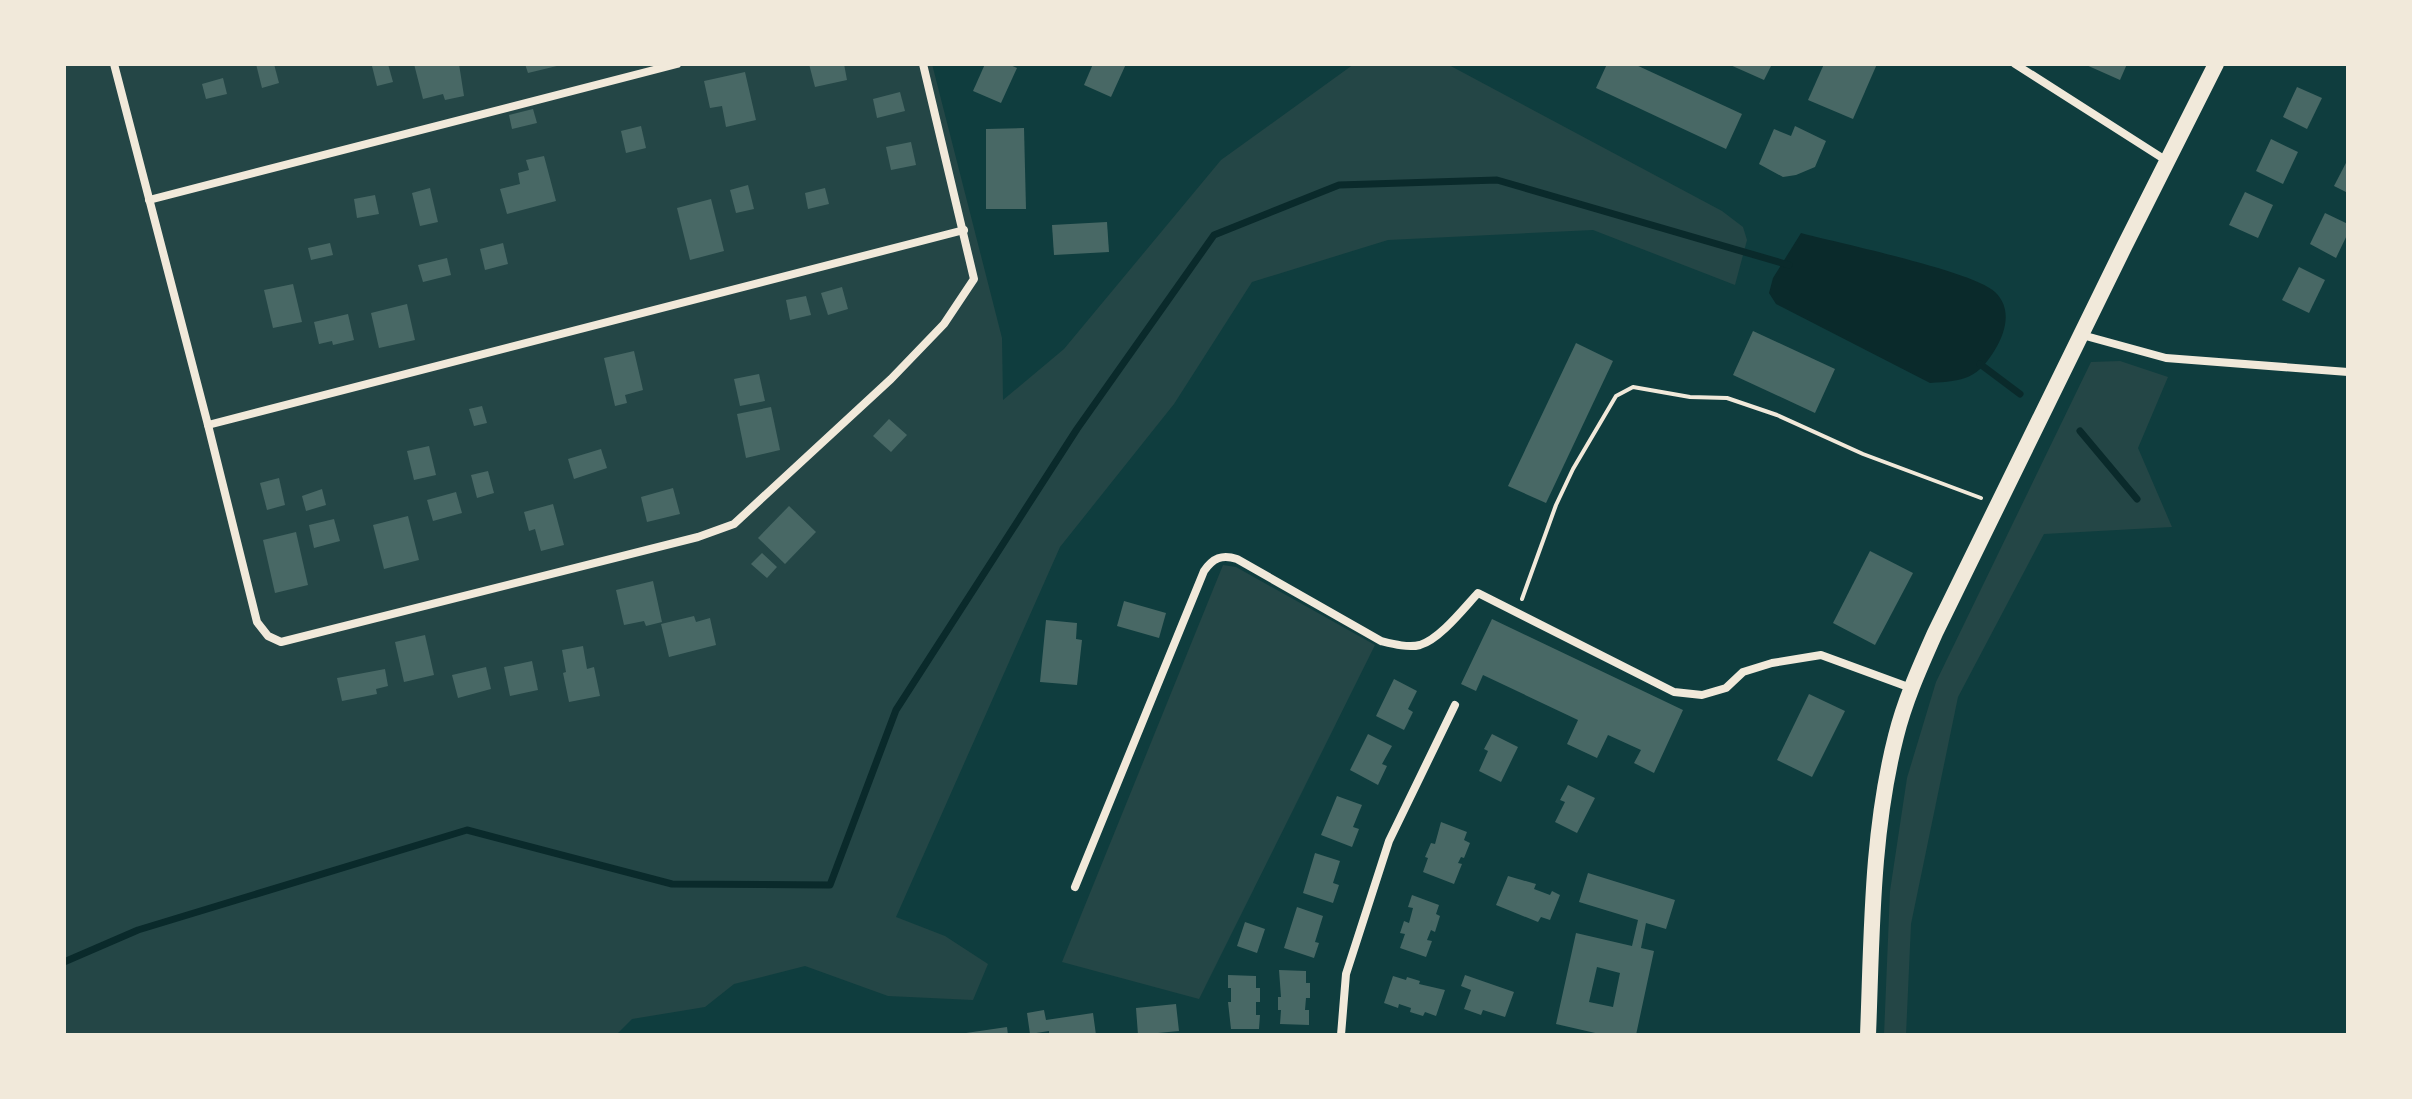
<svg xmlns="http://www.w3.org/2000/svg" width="2412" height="1099" font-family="Commissioner,sans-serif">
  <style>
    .green { fill: #244646 }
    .water { fill: #0a2a2b }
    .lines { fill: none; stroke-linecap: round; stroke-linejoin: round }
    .stream { stroke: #0a2a2b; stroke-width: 7 }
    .building { fill: #486865; fill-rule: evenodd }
    .path { stroke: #f1e9da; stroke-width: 4 }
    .minor { stroke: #f1e9da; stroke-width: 8 }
    .secondary { stroke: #f1e9da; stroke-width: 16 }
  </style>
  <rect width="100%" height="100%" fill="#0f3d3e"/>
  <!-- green -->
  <g class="green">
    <path d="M64,64H932L1002,338L1003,400L1064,349L1221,160L1354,64H1447L1722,211L1743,227L1747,240L1735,285L1593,230L1388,240L1252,282L1174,404L1060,547L896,917L945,936L988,964L973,1000L888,996L805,966L734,984L705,1007L632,1019L616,1035H64Z"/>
    <path d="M2120,361L2168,377L2138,448L2172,527L2044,534L1958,697L1911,924L1906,1035H1884L1890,891L1907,778L1936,682L2091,362Z"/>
    <path d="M1223,565L1236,567L1375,645L1199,999L1062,962Z"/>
  </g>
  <!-- water -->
  <path class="water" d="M1801,233C1838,243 1973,271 1995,292C2012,308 2006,331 1996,348C1978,379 1964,381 1930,383L1776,304L1769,293L1773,278Z"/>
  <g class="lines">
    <!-- stream -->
    <g class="stream">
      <path d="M1980,364L2020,394"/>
      <path d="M2080,431L2137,499"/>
      <path d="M64,962L138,930L467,830L672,884L830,885L896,710L1077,429L1214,235L1339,185L1497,180L1789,265"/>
    </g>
  </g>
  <!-- building -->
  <g class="building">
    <path d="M256,64H274L279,83L262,88Z"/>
    <path d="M379,64H388L393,82L377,86L372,66Z"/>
    <path d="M414,64H459L464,96L445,100L443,94L423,99Z"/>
    <path d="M525,64H561V65L528,73Z"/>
    <path d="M809,64H844L847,80L815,87Z"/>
    <path d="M985,64H1008L1017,68L1001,103L973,91Z"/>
    <path d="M1093,64H1126L1111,97L1084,85Z"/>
    <path d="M1607,64H1634L1742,114L1726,149L1596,88Z"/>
    <path d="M1728,64H1772L1764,80Z"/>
    <path d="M1824,64H1877L1853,119L1808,100Z"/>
    <path d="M2084,64H2127L2120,80Z"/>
    <path d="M745,72L756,120L726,127L722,106L710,108L704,81Z"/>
    <path d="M223,78L227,94L206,99L202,84Z"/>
    <path d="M2297,87L2322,98L2307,129L2283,117Z"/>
    <path d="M900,92L905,111L877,118L873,99Z"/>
    <path d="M533,109L537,123L512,129L509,115Z"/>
    <path d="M641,126L646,148L626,153L621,131Z"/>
    <path d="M1795,126L1826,141L1815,167L1796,175L1783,177L1759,164L1774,129L1791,136Z"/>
    <path d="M1024,128L1026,209H986V129Z"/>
    <path d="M2271,139L2298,152L2283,184L2256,171Z"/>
    <path d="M911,142L916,165L891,170L886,147Z"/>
    <path d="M544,156L556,201L507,214L500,189L520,184L518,173L529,170L526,160Z"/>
    <path d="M2348,159V193L2334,186Z"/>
    <path d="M748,185L754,209L736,213L730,190Z"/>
    <path d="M430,188L438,222L420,226L412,193Z"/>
    <path d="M825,188L829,204L808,209L805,193Z"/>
    <path d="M2245,192L2273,205L2258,238L2229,225Z"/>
    <path d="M375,195L379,214L357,218L354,199Z"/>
    <path d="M711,199L724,251L690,260L677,208Z"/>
    <path d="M2325,213L2348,224V233L2336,258L2310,244Z"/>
    <path d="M1107,222L1109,252L1054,255L1052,225Z"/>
    <path d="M330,243L333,255L311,260L308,248Z"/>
    <path d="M503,243L508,264L485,270L480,249Z"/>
    <path d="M447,258L451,275L423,282L418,265Z"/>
    <path d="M2299,267L2325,280L2309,313L2282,300Z"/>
    <path d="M293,284L302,322L273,328L264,290Z"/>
    <path d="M842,287L848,309L828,315L821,293Z"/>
    <path d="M806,296L811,315L790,320L786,300Z"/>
    <path d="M407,304L415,340L379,348L371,313Z"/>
    <path d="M348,314L354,340L333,345L332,341L319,344L314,322Z"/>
    <path d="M1753,331L1835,369L1815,413L1733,375Z"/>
    <path d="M1576,343L1613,361L1546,503L1508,486Z"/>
    <path d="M634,351L643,390L625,395L627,403L615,406L604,358Z"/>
    <path d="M759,374L765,401L740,406L734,379Z"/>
    <path d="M482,406L487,423L474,426L469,409Z"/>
    <path d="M771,407L780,450L746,458L737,414Z"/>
    <path d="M889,419L907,435L891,452L873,436Z"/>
    <path d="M429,446L436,475L414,480L407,451Z"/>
    <path d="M601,449L607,468L574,479L568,459Z"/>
    <path d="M488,471L494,493L477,498L471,475Z"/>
    <path d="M279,478L285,505L267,510L260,483Z"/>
    <path d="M673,488L680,514L647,522L641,497Z"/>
    <path d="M322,489L326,505L306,511L302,496Z"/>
    <path d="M456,492L462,513L433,521L427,500Z"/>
    <path d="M553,504L564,545L541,551L535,529L529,531L524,512Z"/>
    <path d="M789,506L816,532L785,564L758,538Z"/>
    <path d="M408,516L419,560L384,569L373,525Z"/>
    <path d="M334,519L340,541L314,548L309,525Z"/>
    <path d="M296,532L308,585L275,593L263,540Z"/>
    <path d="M1870,551L1913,573L1875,645L1833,623Z"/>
    <path d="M762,553L777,567L767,578L751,564Z"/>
    <path d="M653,581L662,622L646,626L644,621L624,625L616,590Z"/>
    <path d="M1124,601L1166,613L1159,638L1117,626Z"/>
    <path d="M694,616L696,622L710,618L716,645L669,657L661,624Z"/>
    <path d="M1492,619L1683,710L1654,773L1634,763L1641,750L1608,735L1597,758L1567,744L1578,720L1483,675L1476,691L1461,684Z"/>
    <path d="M1046,620L1077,623L1076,639L1082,640L1077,685L1040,682Z"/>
    <path d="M425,635L434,675L404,682L395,642Z"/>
    <path d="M583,646L587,669L594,667L600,696L569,702L563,673L566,672L562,650Z"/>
    <path d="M532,661L538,690L510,696L504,667Z"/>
    <path d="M486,667L491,689L458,698L452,675Z"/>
    <path d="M385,669L388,686L376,689L377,694L342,701L337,678Z"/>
    <path d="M1394,679L1417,691L1408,709L1413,712L1404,730L1376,716Z"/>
    <path d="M1809,694L1845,711L1812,777L1777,760Z"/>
    <path d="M1368,734L1392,746L1382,764L1387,766L1378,785L1350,770Z"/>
    <path d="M1492,734L1518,747L1501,782L1479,771L1488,751L1484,749Z"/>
    <path d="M1568,785L1595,798L1577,833L1555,822L1565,802L1560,800Z"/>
    <path d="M1337,796L1362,805L1353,827L1359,829L1352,847L1321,835Z"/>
    <path d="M1441,822L1467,832L1464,840L1470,843L1464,858L1461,857L1458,863L1462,864L1454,884L1423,872L1428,858L1425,857L1431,843L1435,844Z"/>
    <path d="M1315,853L1340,861L1333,883L1339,885L1333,903L1303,893Z"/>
    <path d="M1588,873L1675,900L1666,929L1646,923L1641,948L1654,951L1636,1035H1604L1556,1024L1576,933L1632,946L1638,920L1579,902ZM1597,967L1620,973L1613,1007L1589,1002Z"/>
    <path d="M1508,876L1536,884L1534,889L1550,895L1552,891L1560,895L1550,920L1541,917L1538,922L1496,905Z"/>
    <path d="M1412,895L1439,905L1436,914L1440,916L1435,932L1431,930L1427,940L1432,941L1426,957L1400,948L1405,934L1400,933L1404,921L1409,923L1413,908L1408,907Z"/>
    <path d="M1297,907L1323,916L1315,942L1319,943L1314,958L1284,948Z"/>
    <path d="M1245,922L1265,929L1257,953L1237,946Z"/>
    <path d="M1279,970L1306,971V983H1310V998H1306L1305,1010H1309V1025L1280,1024L1281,1010H1278V997H1281Z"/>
    <path d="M1228,975L1256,976V988H1260V1002H1256V1015H1260L1259,1029H1231L1228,1002H1231V988H1228Z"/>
    <path d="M1465,975L1514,992L1505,1017L1483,1010L1481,1015L1464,1009L1471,990L1461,986Z"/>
    <path d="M1393,976L1406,980L1407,977L1420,981L1419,984L1445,990L1436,1016L1425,1012L1423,1016L1410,1012L1411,1008L1399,1004L1398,1008L1384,1003Z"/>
    <path d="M1176,1004L1179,1031L1158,1033V1035H1138L1136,1008Z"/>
    <path d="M1044,1010L1046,1020L1093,1013L1096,1035H1049V1031L1030,1034L1027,1013Z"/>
    <path d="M1007,1027L1008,1035H966V1033Z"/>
  </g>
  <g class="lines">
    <!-- path -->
    <path class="path" d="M1522,599L1556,505L1573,469L1616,396L1633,387L1690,397L1727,398L1777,415L1863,454L1981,498"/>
    <!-- minor -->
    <g class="minor">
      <path d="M114,64L208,425L257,622L268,636L281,642L698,537L734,524L891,379L944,324L974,279L923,64"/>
      <path d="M2015,64L2167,161"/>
      <path d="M149,200L677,64"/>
      <path d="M2082,335L2166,358L2348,372"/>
      <path d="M208,425L964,230"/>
      <path d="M1075,887L1204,571C1213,558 1222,554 1237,559L1381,641C1393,644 1408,648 1420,645C1440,639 1464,608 1478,593L1674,692L1702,695L1726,688L1743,672L1772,663L1821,655L1911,688"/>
      <path d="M1341,1035L1346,974L1389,841L1455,705"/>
    </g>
    <!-- secondary -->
    <path class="secondary" d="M1868,1035C1872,935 1871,834 1896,736C1905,700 1920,667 1935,633L2124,247L2216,64"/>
  </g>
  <!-- border -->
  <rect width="2412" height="1099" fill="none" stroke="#f1e9da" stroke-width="132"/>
</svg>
